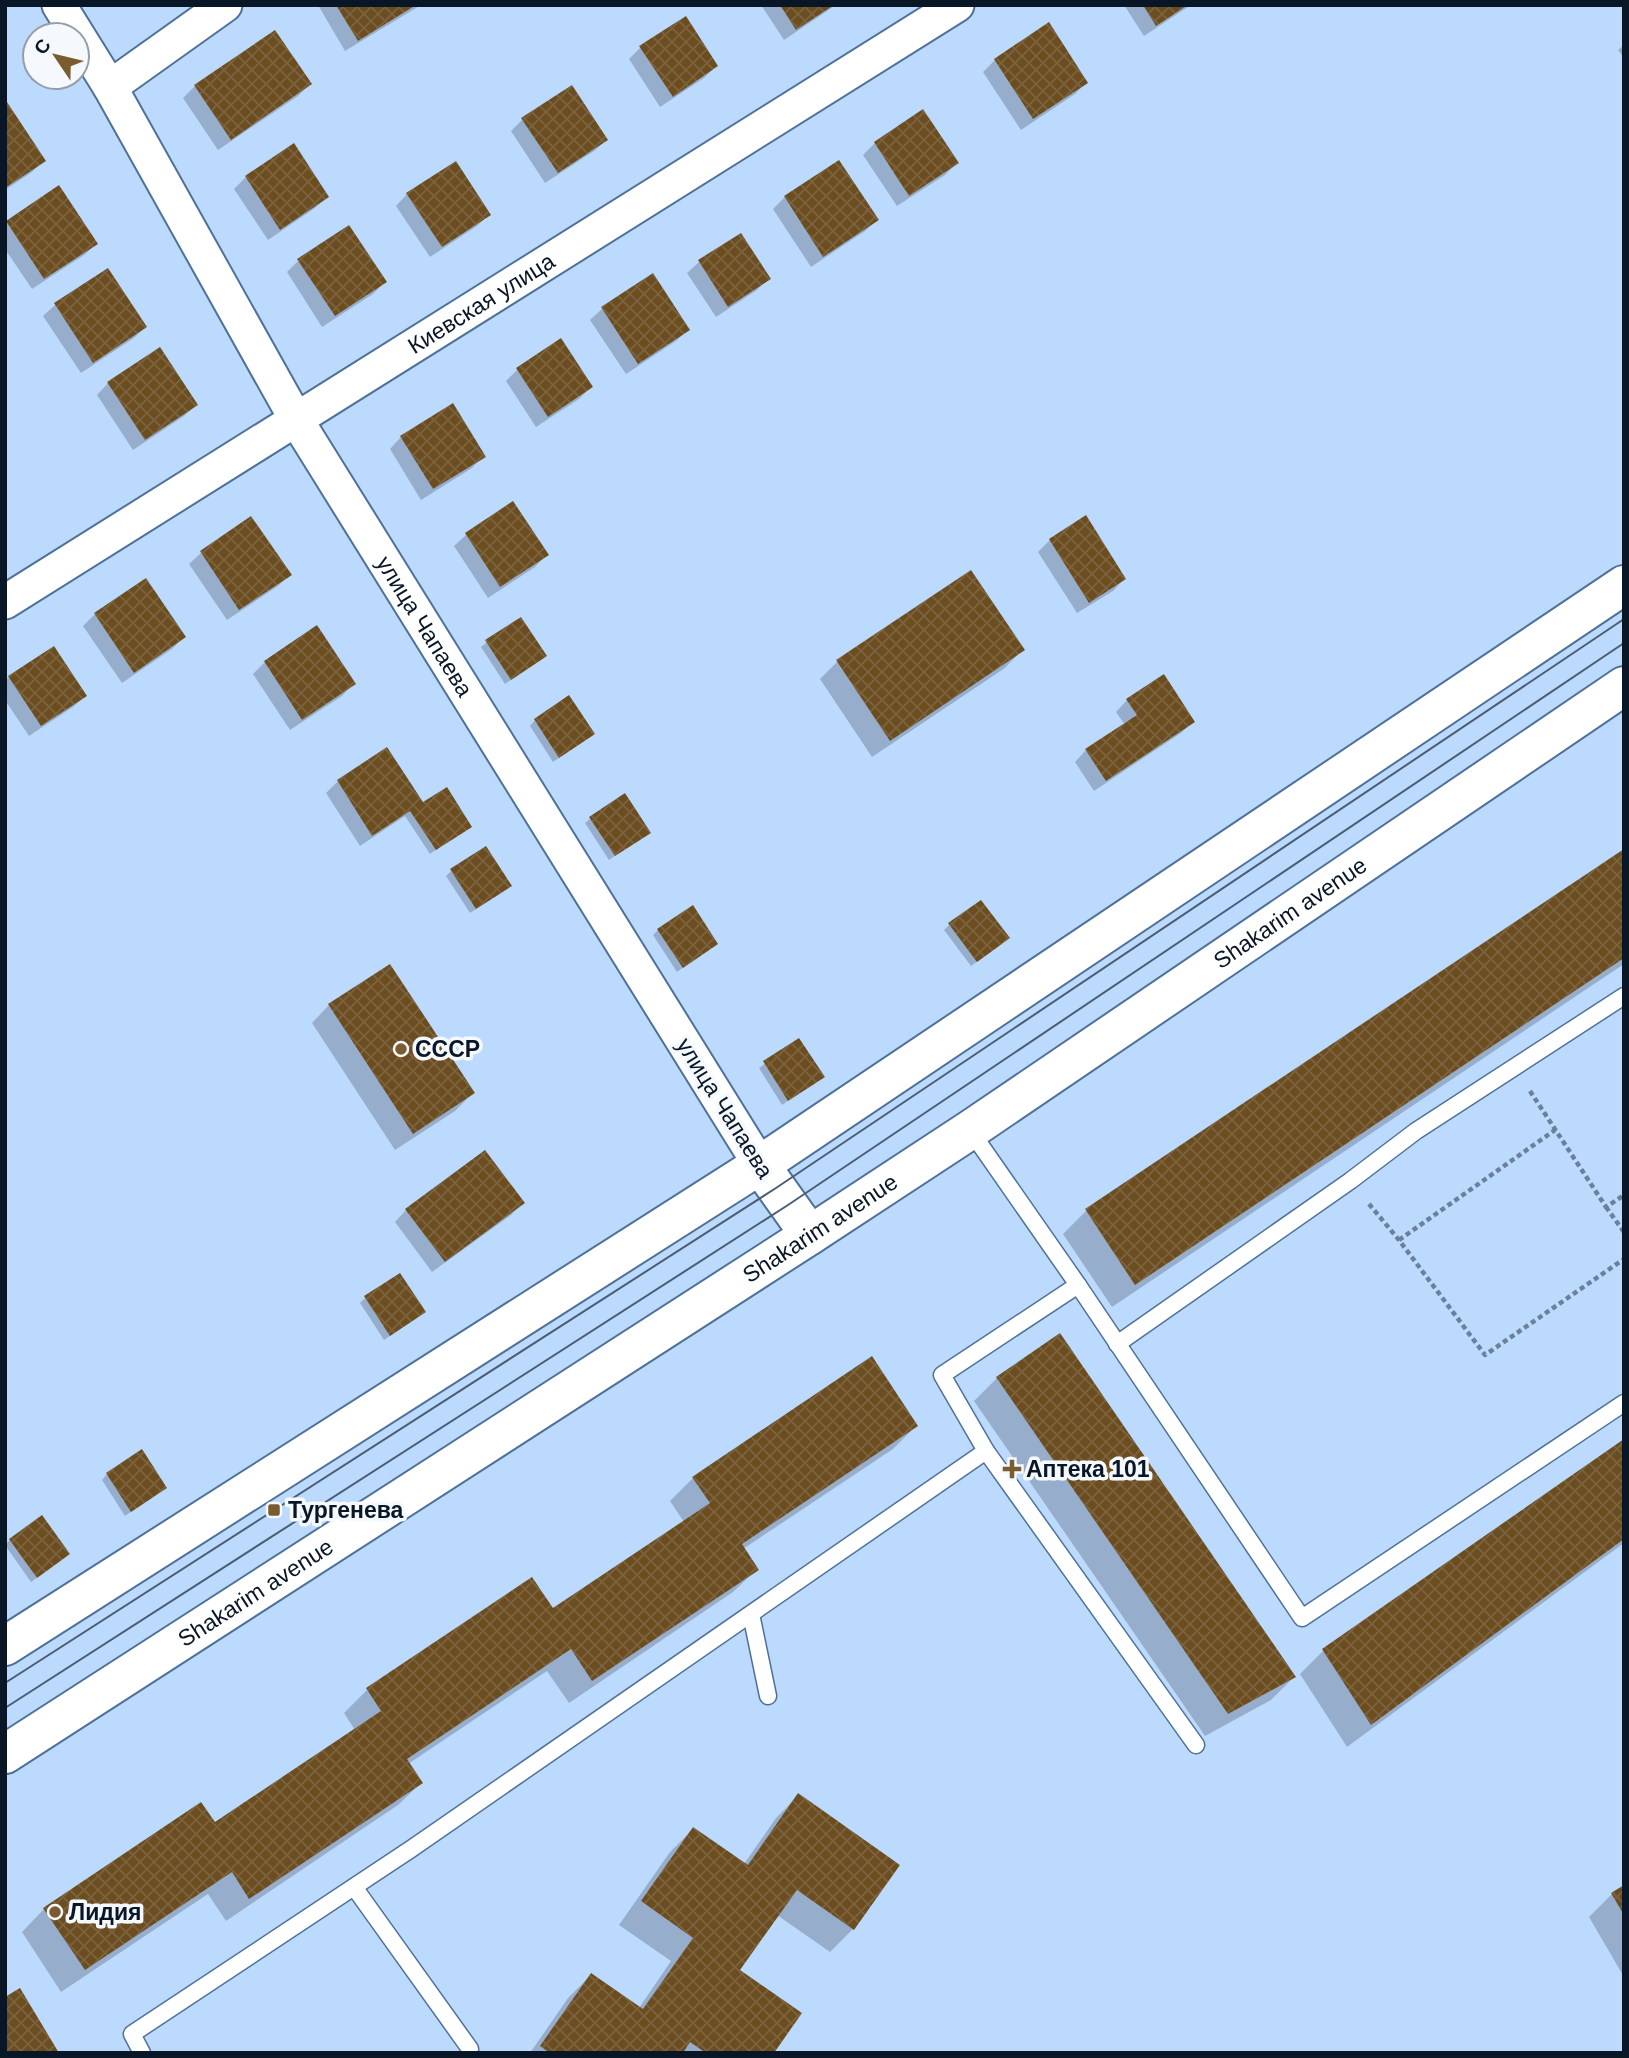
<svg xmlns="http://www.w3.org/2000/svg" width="1629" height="2058" font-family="Helvetica,sans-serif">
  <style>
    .shadow { fill: #0003 }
    .building { fill: url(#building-cross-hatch) }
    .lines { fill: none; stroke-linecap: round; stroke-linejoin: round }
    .lane-casing { stroke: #4f7199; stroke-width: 19 }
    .street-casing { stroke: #4f7199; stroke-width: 37 }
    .secondary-casing { stroke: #4f7199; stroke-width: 42 }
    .path { stroke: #6a809b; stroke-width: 4.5; stroke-dasharray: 5 3.5; stroke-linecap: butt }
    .lane { stroke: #fff; stroke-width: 16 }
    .street { stroke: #fff; stroke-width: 33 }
    .secondary { stroke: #fff; stroke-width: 38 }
    .tram { stroke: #4a5d74; stroke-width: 2 }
    .poi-dot { fill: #7b5c31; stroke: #f5f8fd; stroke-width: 2.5 }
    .labels { text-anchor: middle; stroke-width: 7; stroke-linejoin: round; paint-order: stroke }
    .street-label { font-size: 23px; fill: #091626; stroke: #f5f8fd }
    .poi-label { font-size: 23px; font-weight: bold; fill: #091626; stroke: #f5f8fd; text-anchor: start }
  </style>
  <defs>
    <pattern id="building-cross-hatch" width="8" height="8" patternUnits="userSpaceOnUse" patternTransform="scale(1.75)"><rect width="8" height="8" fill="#6c4d20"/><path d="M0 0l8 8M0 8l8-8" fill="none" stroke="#7b6340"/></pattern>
  </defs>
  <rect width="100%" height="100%" fill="#bcdafe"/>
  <!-- shadow -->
  <g class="shadow">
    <path d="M318,5H421L345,51Z"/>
    <path d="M761,5H836L784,40Z"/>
    <path d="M1124,5H1191L1144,36Z"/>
    <path d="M274,32L310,84L298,96L218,150L183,98L195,86Z"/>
    <path d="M1624,45V58L1618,50Z"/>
    <path d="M640,48L716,66L704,78L660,107L629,59Z"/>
    <path d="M995,60L1086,83L1075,94L1021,130L983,72Z"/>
    <path d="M5,103L44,160L32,172L5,190Z"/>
    <path d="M523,119L606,140L594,151L545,183L511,131Z"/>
    <path d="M875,143L957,163L945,175L897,206L863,155Z"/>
    <path d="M293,145L327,197L315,208L268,240L234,189L246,177Z"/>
    <path d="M838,162L877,220L865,231L811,267L773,209L785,197Z"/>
    <path d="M58,188L96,244L84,255L32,289L5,249V224Z"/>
    <path d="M407,194L489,214L477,226L430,257L396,206Z"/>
    <path d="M740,235L768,279L757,290L716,317L687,273L699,262Z"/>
    <path d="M298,261L385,282L373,294L322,327L287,272Z"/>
    <path d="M108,270L145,327L134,338L81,373L43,316L55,305Z"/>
    <path d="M652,275L688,330L676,341L626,374L590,320L602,309Z"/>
    <path d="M518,369L591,387L579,399L536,427L506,381Z"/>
    <path d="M108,383L196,405L184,416L133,450L97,395Z"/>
    <path d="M401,437L483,456L472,468L421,500L390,449Z"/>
    <path d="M513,504L546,555L535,567L488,598L454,546L466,535Z"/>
    <path d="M251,518L289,575L278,586L227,620L189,564L201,553Z"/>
    <path d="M1086,518L1124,579L1113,591L1077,613L1038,552L1050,540Z"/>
    <path d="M146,580L184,637L172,649L122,683L83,626L95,614Z"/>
    <path d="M317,628L353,684L342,696L290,730L253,674L265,662Z"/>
    <path d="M487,642L539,661L505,684L481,647Z"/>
    <path d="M1022,650L1005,668L872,757L820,679L837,662Z"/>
    <path d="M9,677L85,696L73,707L29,736L5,700V681Z"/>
    <path d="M1127,700L1193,722L1181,733L1094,791L1075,762L1086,750L1125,725L1116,712Z"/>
    <path d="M535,720L593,734L553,762L530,726Z"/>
    <path d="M338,781L421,802L470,826L430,854L405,816L360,846L326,793Z"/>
    <path d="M591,818L649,832L609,860L585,823Z"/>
    <path d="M1624,851V964L1112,1307L1063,1234L1086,1211Z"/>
    <path d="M451,871L504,891L470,913L446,876Z"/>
    <path d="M950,924L1002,944L971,966L944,930Z"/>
    <path d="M658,930L716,944L677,972L653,935Z"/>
    <path d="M329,1005L473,1093L455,1111L395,1150L312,1023Z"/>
    <path d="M798,1040L822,1077L782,1105L759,1068Z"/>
    <path d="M522,1203L511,1215L432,1272L395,1222L406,1210Z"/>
    <path d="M365,1298L424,1312L384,1340L360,1303Z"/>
    <path d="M997,1378L1294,1677L1271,1700L1205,1736L974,1401Z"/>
    <path d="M916,1426L893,1449L743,1549L756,1570L733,1592L569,1703L547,1671L408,1764L421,1783L398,1805L226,1921L208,1894L61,1992L22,1932L44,1909L214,1825L355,1730L344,1713L367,1690L532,1579L553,1610L684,1522L670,1501L693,1478Z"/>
    <path d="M1624,1441V1543L1347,1747L1300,1674L1323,1651Z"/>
    <path d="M107,1474L165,1488L125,1516L102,1480Z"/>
    <path d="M10,1540L62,1559L31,1582L5,1545Z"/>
    <path d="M799,1795L853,1929L830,1952L777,1915L738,1971L772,2053H530L568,1998L591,1975L639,2008L671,1961L619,1925L670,1852L693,1829L744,1864L776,1818Z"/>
    <path d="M1624,1887V1977L1589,1917L1612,1894Z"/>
  </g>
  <!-- building -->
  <g class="building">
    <path d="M336,5H416L358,41Z"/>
    <path d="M780,5H834L796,30Z"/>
    <path d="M1143,5H1188L1156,26Z"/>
    <path d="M686,16L718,66L673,97L639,46Z"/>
    <path d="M1049,22L1088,83L1033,119L994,59Z"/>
    <path d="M275,30L312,84L231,140L194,85Z"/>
    <path d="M572,85L608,140L558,173L521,118Z"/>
    <path d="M5,99L46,161L5,188Z"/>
    <path d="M923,109L959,163L909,196L874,142Z"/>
    <path d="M294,143L329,197L280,230L245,176Z"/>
    <path d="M839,160L879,220L823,257L784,196Z"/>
    <path d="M456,161L491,215L442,247L406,193Z"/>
    <path d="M59,185L98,244L44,279L6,221Z"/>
    <path d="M349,225L387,282L335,316L297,259Z"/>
    <path d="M741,233L771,279L728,307L698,260Z"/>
    <path d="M108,268L147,327L93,363L54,303Z"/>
    <path d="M653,273L690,330L638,364L601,307Z"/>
    <path d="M561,338L593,387L548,417L516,368Z"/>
    <path d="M160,347L198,405L145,440L107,382Z"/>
    <path d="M453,403L486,457L433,489L400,436Z"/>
    <path d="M513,501L549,555L500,587L465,533Z"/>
    <path d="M1086,515L1126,579L1089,603L1049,539Z"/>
    <path d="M251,516L292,575L239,610L200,551Z"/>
    <path d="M971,570L1025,650L890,741L836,660Z"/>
    <path d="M146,578L186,637L134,673L94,613Z"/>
    <path d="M521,617L547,656L511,680L485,640Z"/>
    <path d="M317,625L356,684L302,720L264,661Z"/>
    <path d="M54,646L87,696L41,726L8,676Z"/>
    <path d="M1164,674L1195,722L1106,781L1085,749L1137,715L1126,699Z"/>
    <path d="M569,695L595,734L559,758L534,719Z"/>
    <path d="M387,747L423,802L447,787L472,827L436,850L410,811L372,836L337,780Z"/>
    <path d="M625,793L651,833L615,856L589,817Z"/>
    <path d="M486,846L512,886L476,909L450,869Z"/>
    <path d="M1624,849V958L1135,1285L1085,1209Z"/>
    <path d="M981,900L1010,938L977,962L948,923Z"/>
    <path d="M693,905L718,944L683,968L657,929Z"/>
    <path d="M390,964L475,1093L413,1134L328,1004Z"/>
    <path d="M799,1038L825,1077L788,1101L763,1061Z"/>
    <path d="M485,1150L525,1203L445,1262L405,1209Z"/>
    <path d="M400,1273L426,1312L390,1336L364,1296Z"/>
    <path d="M1060,1333L1296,1677L1228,1714L996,1377Z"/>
    <path d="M872,1356L918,1426L742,1544L759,1570L592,1681L571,1649L407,1759L423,1783L249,1899L232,1872L85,1970L43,1908L201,1802L215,1822L381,1711L366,1688L532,1577L553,1608L710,1503L692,1477Z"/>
    <path d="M1624,1439V1539L1371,1725L1322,1649Z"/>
    <path d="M142,1449L167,1488L131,1512L106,1473Z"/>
    <path d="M42,1515L70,1554L37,1578L9,1539Z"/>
    <path d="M798,1793L900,1865L854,1930L797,1890L740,1970L802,2013L774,2053H706L690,2042L683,2053H550L540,2046L591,1973L643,2009L693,1938L641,1901L693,1827L748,1865Z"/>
    <path d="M1624,1885V1915L1611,1893Z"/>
    <path d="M20,1988L59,2053H5V1997Z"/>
  </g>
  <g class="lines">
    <!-- lane casing -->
    <g class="lane-casing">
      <g id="lane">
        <path d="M1078,1285L1302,1618L1624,1403"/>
        <path d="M1117,1344L1350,1181L1416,1131L1624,996"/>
        <path d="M986,1451L1196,1745"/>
        <path d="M751,1614L768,1696"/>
        <path d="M354,1887L470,2049"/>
        <path d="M142,2053L132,2034L411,1849L986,1451L942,1375L1078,1285L970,1130"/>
      </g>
    </g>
    <!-- street casing -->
    <g class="street-casing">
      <g id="street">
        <path id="s1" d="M59,5L110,87L297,421L760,1165"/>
        <path d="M110,87L225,5"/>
        <path id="s2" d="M5,602L957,5"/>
      </g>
    </g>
    <!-- secondary casing -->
    <g class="secondary-casing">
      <g id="secondary">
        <path d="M760,1165L810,1235"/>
        <path d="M5,1646L760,1165L1624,585"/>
        <path id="s3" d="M5,1754L810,1235L970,1130L1624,686"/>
      </g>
    </g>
    <!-- path -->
    <g class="path">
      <path d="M1530,1091L1606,1207L1624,1195"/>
      <path d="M1369,1204L1399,1240L1485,1355L1624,1259"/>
      <path d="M1606,1207L1624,1232"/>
      <path d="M1399,1240L1555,1130"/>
    </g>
    <!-- lane -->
    <use href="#lane" class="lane"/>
    <!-- street -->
    <use href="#street" class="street"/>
    <!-- secondary -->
    <use href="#secondary" class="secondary"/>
    <!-- tram -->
    <g class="tram">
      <path d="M5,1683L776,1188L1624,619"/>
      <path d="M5,1708L788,1205L1624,643"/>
    </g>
  </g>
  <!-- markers -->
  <g class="poi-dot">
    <circle cx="401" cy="1049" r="7"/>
    <path d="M1008.5 1458.5h7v7h7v7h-7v7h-7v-7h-7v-7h7z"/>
    <rect x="267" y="1503" width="14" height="14" rx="3.5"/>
    <circle cx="55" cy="1912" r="7"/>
  </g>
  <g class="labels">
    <!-- street labels -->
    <g class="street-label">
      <text dy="8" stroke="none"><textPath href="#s2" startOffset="562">Киевская улица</textPath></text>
      <text dy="8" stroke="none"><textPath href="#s1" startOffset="721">улица Чапаева</textPath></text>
      <text dy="8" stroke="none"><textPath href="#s3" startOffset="1536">Shakarim avenue</textPath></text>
      <text transform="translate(725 1108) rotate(58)" y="8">улица Чапаева</text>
      <text dy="8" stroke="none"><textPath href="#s3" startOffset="970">Shakarim avenue</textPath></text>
      <text dy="8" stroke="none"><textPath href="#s3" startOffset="298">Shakarim avenue</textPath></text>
    </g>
    <!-- poi labels -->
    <g class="poi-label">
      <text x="415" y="1057">СССР</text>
      <text x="1026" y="1477">Аптека 101</text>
      <text x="288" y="1518">Тургенева</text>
      <text x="69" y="1920">Лидия</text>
    </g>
  </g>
  <!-- border -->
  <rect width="1629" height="2058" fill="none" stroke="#091626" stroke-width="14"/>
  <!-- north arrow -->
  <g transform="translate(56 56) rotate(305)"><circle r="33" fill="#f5f8fd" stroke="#979ea7" stroke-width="2"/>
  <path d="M0-5L12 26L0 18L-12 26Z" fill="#7b5c31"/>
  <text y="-10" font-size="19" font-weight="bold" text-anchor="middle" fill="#091626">С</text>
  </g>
</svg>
